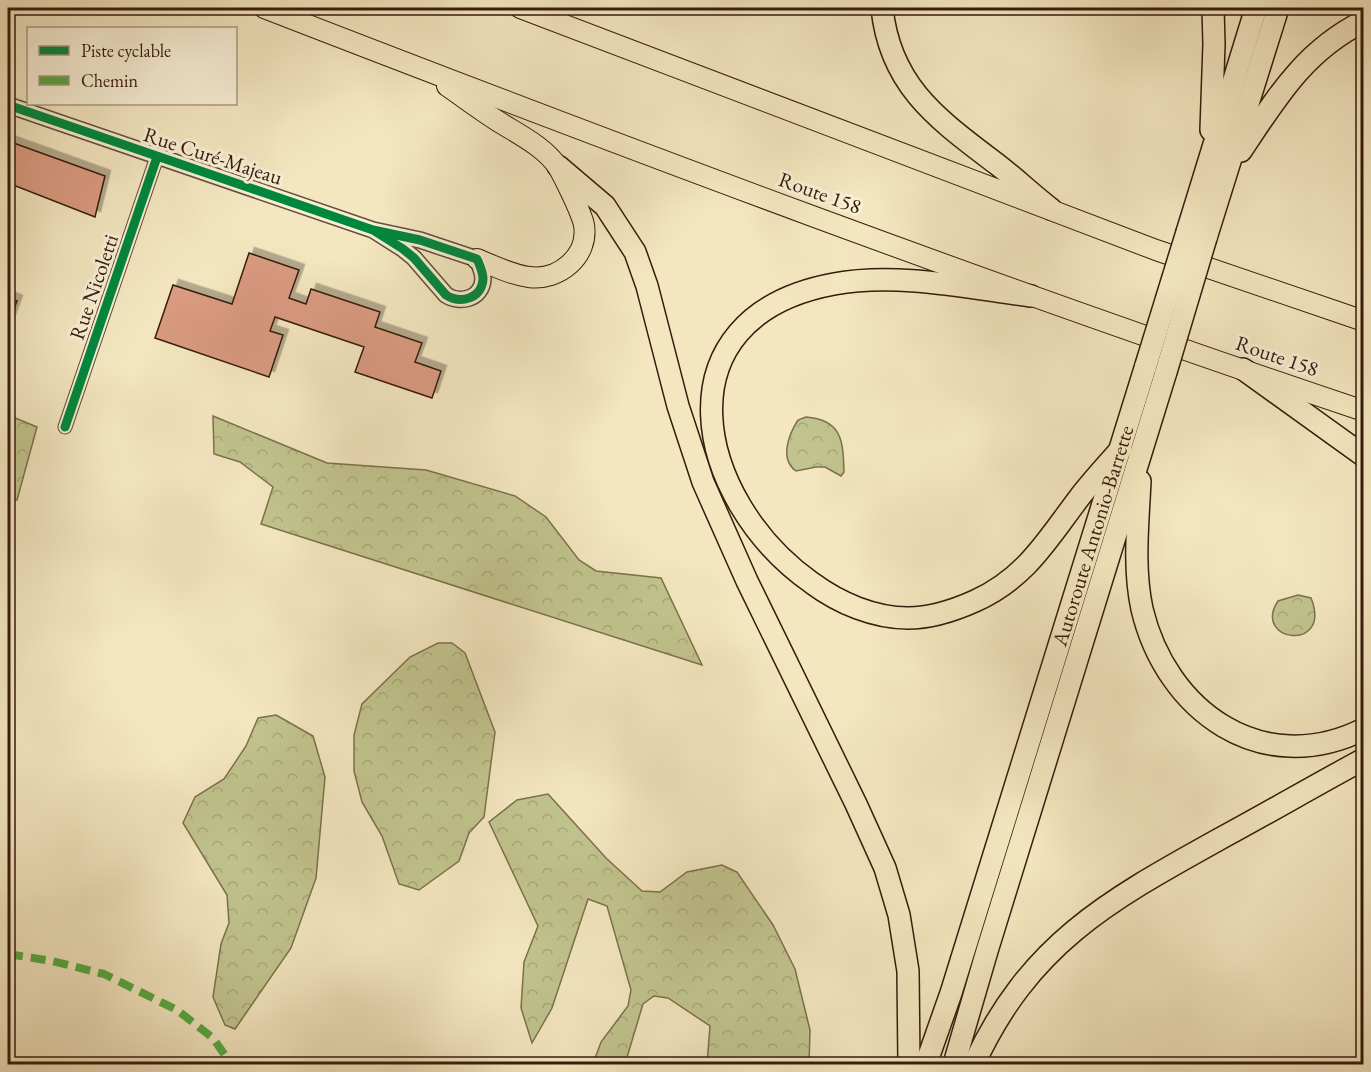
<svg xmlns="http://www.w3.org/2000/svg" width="1371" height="1072" font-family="'EB Garamond',serif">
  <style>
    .forest { fill: url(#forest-crowns); stroke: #7c704d; stroke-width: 1.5 }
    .building { fill: #da9b81; stroke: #361b0c; stroke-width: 1.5; filter: url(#shadow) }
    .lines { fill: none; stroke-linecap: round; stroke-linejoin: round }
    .minor-casing { stroke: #664e39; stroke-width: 15 }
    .tertiary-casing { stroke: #664e39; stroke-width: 18 }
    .trunk-casing { stroke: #361b0c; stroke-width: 22 }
    .motorway-casing { stroke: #361b0c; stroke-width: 24 }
    .minor { stroke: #f8efd6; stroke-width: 12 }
    .tertiary { stroke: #f8efd6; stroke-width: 15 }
    .trunk { stroke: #f4e7c0; stroke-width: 20 }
    .motorway { stroke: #f4e7c0; stroke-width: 21 }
    .motorway-bridge-casing { stroke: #361b0c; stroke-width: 24; stroke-linecap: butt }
    .motorway-bridge { stroke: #f4e7c0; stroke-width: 21 }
    .quiet { stroke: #55a941; stroke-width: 8; stroke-dasharray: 15 8; stroke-linecap: butt }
    .cycleway-casing { stroke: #f8efd6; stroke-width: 13 }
    .cycleway { stroke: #00873e; stroke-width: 9 }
    .labels { text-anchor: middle; stroke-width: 6; stroke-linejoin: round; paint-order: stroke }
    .street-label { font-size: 21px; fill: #361b0c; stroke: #f8efd6 }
  </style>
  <defs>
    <pattern id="forest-crowns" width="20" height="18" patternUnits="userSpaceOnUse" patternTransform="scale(1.5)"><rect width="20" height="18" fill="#c1c48e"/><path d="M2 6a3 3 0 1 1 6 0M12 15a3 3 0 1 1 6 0" fill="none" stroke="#a6a879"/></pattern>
    <filter id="shadow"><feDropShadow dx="5.5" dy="-5.5" stdDeviation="0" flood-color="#0004"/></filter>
  </defs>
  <rect width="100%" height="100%" fill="#f4e7c0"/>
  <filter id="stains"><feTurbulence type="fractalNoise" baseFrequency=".00333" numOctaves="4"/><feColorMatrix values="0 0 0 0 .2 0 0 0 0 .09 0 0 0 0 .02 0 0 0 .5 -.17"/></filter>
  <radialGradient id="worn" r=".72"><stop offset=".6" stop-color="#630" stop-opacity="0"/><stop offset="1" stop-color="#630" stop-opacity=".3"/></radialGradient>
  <!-- forest -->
  <g class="forest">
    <path d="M8,415L37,427L17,500L8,497Z"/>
    <path d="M213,416L327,463L426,470L515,496L546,517L579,560L596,571L661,578L702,665L261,524L273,487L240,462L214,454Z"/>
    <path d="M806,417C843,420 843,442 844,472L841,476L825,467H816L796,471C779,459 789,434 798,420Z"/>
    <path d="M1298,595L1311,598C1333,653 1251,642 1278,601Z"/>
    <path d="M438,643H452L465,653L495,732L484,817L469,833L459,861L419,890L399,884L382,836L362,802L354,771V735L362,704L410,657Z"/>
    <path d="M276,715L313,736L325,777L316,878L291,948L235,1029L225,1025L213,997L221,944L229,923L227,895L183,823L195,797L224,779L246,746L258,718Z"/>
    <path d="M548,794L606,858L642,891L660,892L687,872L722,865L737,872L773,925L795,969L810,1030L809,1064H707L710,1026L668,998L654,996L643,1004L625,1064H593L601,1042L628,1006L631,990L607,906L588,899L552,1008L532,1043L521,1008L524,962L538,926L489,822L517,800Z"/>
  </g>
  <!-- building -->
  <g class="building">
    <path d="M8,141L105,176L95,217L8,183Z"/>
    <path d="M249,253L299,270L289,298L306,304L311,289L380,312L375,327L422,343L415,362L441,371L432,398L355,372L364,347L275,317L270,331L283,335L269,377L155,338L173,285L232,304Z"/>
    <path d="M8,297L17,301L8,325Z"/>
  </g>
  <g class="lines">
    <!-- minor casing -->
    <g class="minor-casing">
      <path id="minor" d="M65,427L157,157"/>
    </g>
    <!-- tertiary casing -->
    <g class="tertiary-casing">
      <path id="tertiary" d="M8,105L373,230L420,240L477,259C480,266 483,272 483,279C482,299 460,304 446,295L414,258L403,249L373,230"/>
    </g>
    <!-- trunk casing -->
    <g class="trunk-casing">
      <g id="trunk">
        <path d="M264,8C628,149 994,287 1364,411"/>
        <path d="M520,8L1156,250L1364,321"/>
        <path d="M447,86C463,97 479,109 496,120C516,133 544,146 558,167C564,177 582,214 584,225C589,256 559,281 529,277C512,275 494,266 477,259"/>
      </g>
    </g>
    <!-- motorway casing -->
    <g class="motorway-casing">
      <g id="motorway">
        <path d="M882,8C890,87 939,120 998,165C1016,179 1033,195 1051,209"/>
        <path d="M1211,130L1214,44L1213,8"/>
        <path d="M1241,151C1277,97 1304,51 1364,21"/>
        <path d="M558,166L605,206L635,252L647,286L678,406L703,482L747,581L856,804L885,868L899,915L908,971L909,1064"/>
        <path d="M1187,232L1256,8"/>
        <path d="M1206,238L1278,8"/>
        <path d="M1031,296C968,288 897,272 834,284C655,317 694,500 812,583C839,603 874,618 908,618C931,618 955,610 975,601C1026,578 1047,540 1079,498C1092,481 1107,465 1121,449"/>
        <path d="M1243,369L1364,456"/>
        <path d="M1140,481C1138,524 1133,567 1142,609C1166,711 1262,780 1364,729"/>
        <path id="s1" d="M926,1064L951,993L1146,365"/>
        <path d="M954,1064L987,951L1166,372"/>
        <path d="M974,1064C1029,945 1106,902 1216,841C1266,814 1314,786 1364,759"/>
      </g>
    </g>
    <!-- minor -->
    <use href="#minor" class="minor"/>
    <!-- tertiary -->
    <use href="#tertiary" class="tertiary"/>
    <!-- trunk -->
    <use href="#trunk" class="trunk"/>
    <!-- motorway -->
    <use href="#motorway" class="motorway"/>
    <!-- motorway-bridge casing -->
    <g class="motorway-bridge-casing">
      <g id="motorway-bridge">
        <path d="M1146,365L1187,232"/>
        <path d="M1166,372L1206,238"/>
      </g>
    </g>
    <!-- motorway-bridge -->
    <use href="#motorway-bridge" class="motorway-bridge"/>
    <!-- quiet -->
    <path class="quiet" d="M8,954L52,961L104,974L177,1010L213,1038L231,1064"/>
    <!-- cycleway casing -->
    <g class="cycleway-casing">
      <g id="cycleway">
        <path d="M8,105L373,230L420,240L477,259C480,266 483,272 483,279C482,299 460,304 446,295L414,258L403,249L373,230"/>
        <path d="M65,427L157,157"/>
      </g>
    </g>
    <!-- cycleway -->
    <use href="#cycleway" class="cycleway"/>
  </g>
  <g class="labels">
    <!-- street labels -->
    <g class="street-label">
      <text transform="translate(213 156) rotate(18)" y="7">Rue Curé-Majeau</text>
      <text transform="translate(820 193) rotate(20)" y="7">Route 158</text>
      <text transform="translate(94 287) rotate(-71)" y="7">Rue Nicoletti</text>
      <text transform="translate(1277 356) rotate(19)" y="7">Route 158</text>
      <text dy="7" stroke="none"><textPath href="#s1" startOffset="554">Autoroute Antonio-Barrette</textPath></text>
    </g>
  </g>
  <!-- margin -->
  <rect width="1371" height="1072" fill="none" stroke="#f4e7c0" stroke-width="30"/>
  <rect x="9" y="9" width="1353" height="1054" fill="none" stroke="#361b0c" stroke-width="3"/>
  <rect x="15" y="15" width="1341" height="1042" fill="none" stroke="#361b0c" stroke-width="1.5"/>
  <!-- legend -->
  <rect x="27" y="27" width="210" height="78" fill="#f8efd6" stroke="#aa9a85" stroke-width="1.5"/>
  <rect x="39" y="46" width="30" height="9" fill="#00873e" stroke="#aa9a85" stroke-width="1.5"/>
  <text x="81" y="57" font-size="18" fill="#361b0c">Piste cyclable</text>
  <rect x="39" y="76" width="30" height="9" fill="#55a941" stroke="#aa9a85" stroke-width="1.5"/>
  <text x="81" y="87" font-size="18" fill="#361b0c">Chemin</text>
  <rect width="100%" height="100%" filter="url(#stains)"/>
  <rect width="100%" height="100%" fill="url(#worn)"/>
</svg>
